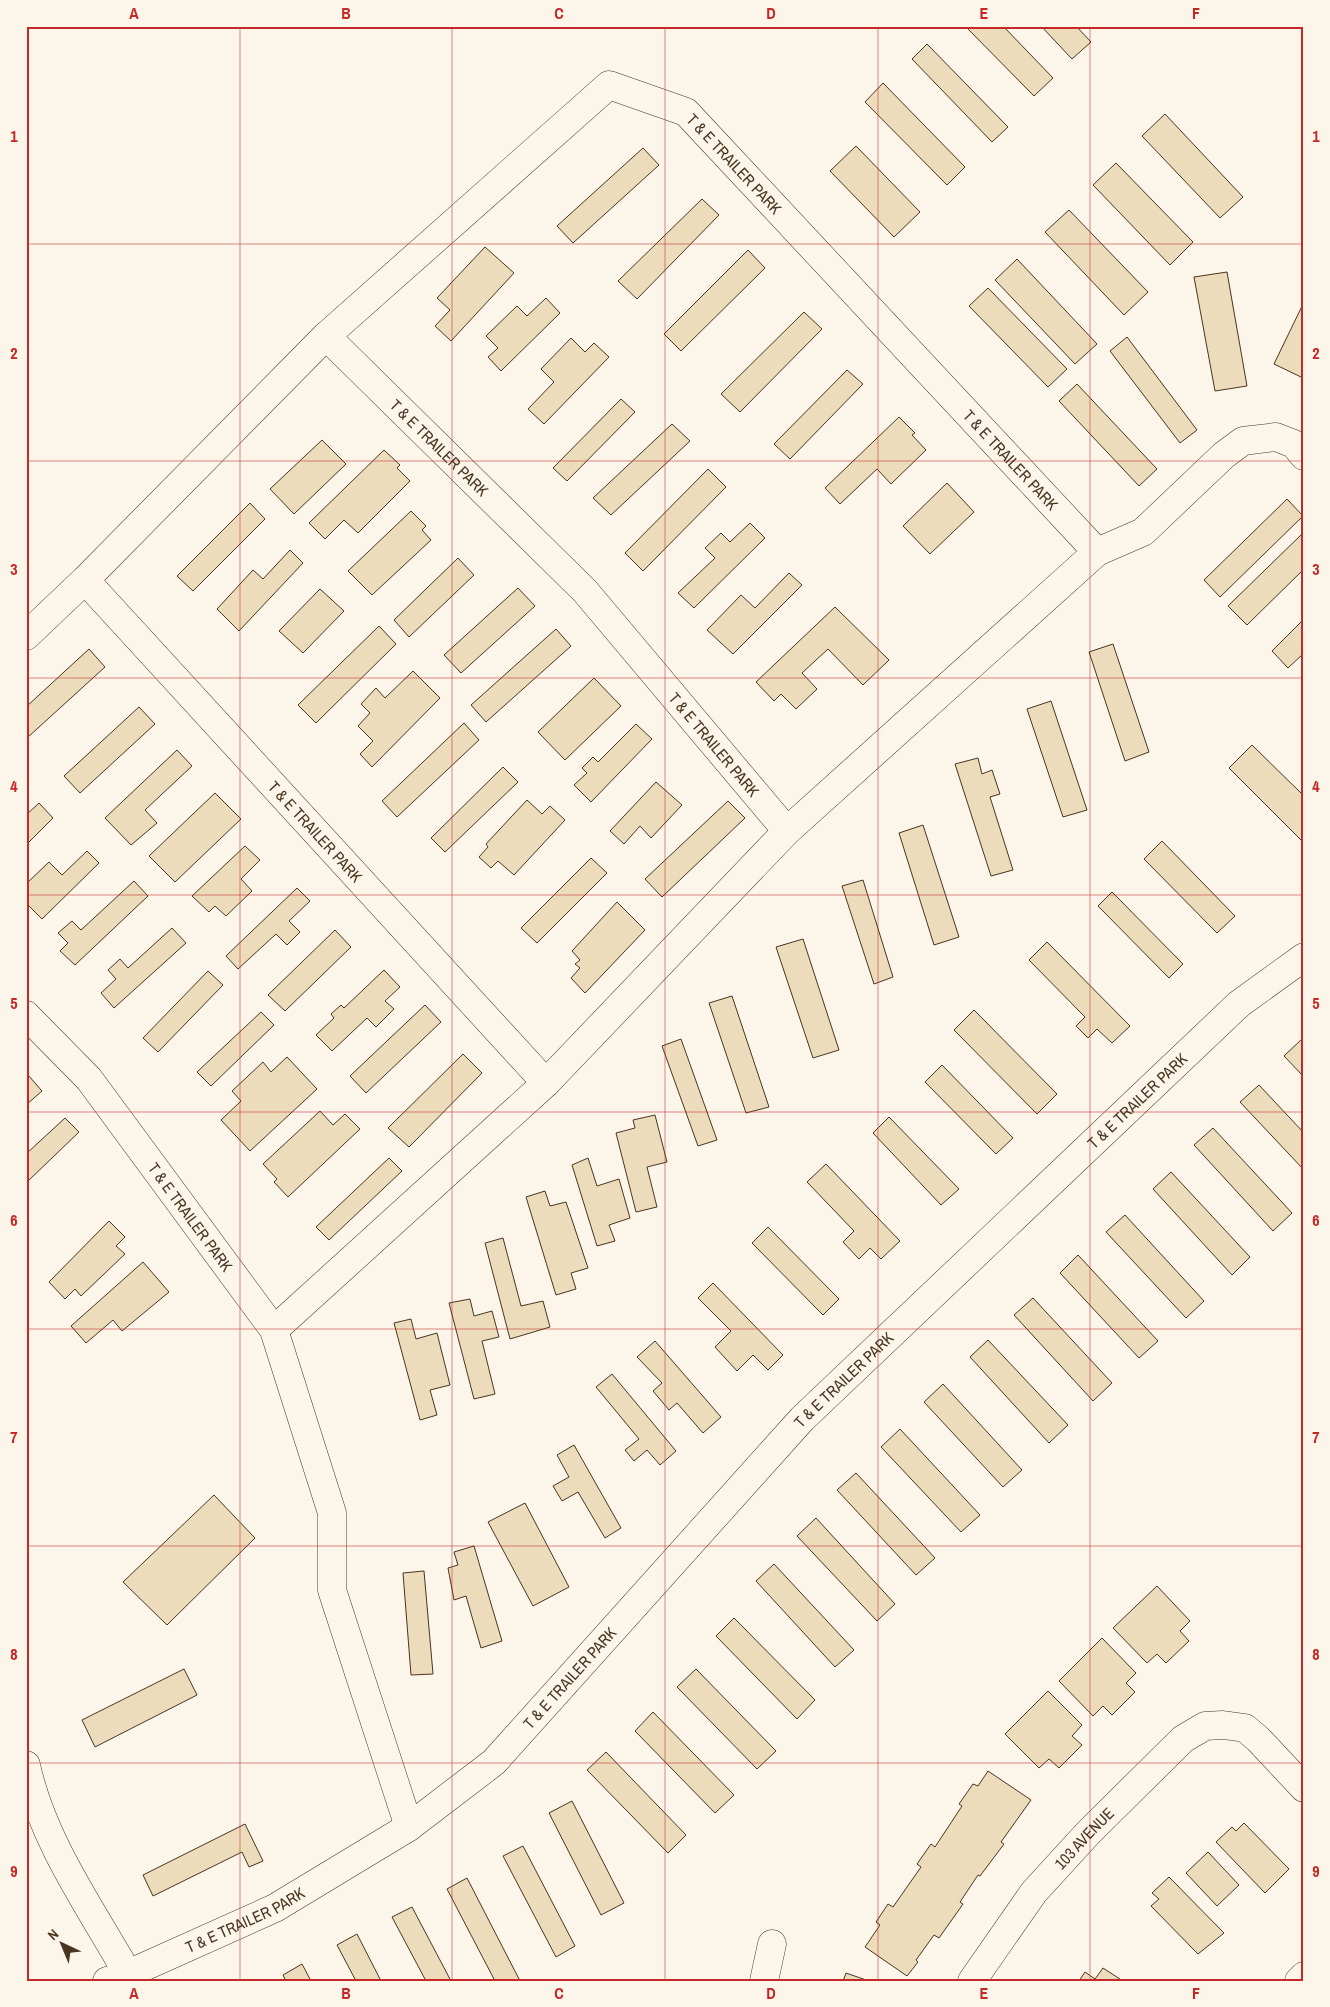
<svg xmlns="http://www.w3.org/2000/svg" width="1330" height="2007" font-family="'Archivo Narrow',sans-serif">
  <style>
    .building { fill: #ecdcbc; stroke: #4a3520 }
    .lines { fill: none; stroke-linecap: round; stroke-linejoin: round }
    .minor-casing { stroke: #4a3520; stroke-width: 29 }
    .minor { stroke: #fbf6e9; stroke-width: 28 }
    .grid { fill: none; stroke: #c62828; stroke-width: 1; stroke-opacity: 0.55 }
    .labels { text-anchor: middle; stroke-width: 4; stroke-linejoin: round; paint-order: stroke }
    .street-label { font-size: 16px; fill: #4a3520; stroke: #fbf6e9 }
    .neatline { fill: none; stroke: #c62828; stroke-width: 2 }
    .grid-label { font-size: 16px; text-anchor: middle; font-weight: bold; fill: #c62828 }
  </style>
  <rect width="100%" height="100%" fill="#fbf6e9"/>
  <!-- building -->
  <g class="building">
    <path d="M965,26H1003L1053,78L1034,96Z"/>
    <path d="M1041,26H1076L1091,42L1072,59Z"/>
    <path d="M927,44L1008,127L992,142L912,59Z"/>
    <path d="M883,83L965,167L947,185L865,102Z"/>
    <path d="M1165,114L1243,197L1220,218L1142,136Z"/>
    <path d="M856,146L920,212L894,237L830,171Z"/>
    <path d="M643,148L659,165L573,243L557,226Z"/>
    <path d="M1116,163L1193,242L1170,265L1093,185Z"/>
    <path d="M702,199L719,215L637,299L618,281Z"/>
    <path d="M1069,210L1148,292L1124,315L1045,232Z"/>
    <path d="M485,247L514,273L451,341L435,326L450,310L437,298Z"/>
    <path d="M748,250L765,268L681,351L664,334Z"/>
    <path d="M1017,259L1097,344L1075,364L995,280Z"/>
    <path d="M1227,272L1247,386L1215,391L1194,277Z"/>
    <path d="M988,288L1067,369L1048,387L969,306Z"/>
    <path d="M546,298L560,313L501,371L488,357L498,348L486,336L517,306L527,316Z"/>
    <path d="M1304,302V371L1301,377L1274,364Z"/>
    <path d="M804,312L822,329L740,412L721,394Z"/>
    <path d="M1127,337L1197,430L1180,443L1110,351Z"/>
    <path d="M571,338L585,352L594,343L609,357L544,424L528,409L554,382L541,369Z"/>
    <path d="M847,370L863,384L790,459L774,444Z"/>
    <path d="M1077,384L1157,469L1139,486L1059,401Z"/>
    <path d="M621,399L635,412L567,481L553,468Z"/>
    <path d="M899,417L915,433L912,435L926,450L891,484L877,469L840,504L825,488Z"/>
    <path d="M672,424L690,441L611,515L593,498Z"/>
    <path d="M322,440L346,464L294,514L270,489Z"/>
    <path d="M384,450L400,465L397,468L410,481L358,533L344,520L325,539L309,523Z"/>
    <path d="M708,469L726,487L643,571L625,553Z"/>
    <path d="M947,483L974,512L930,554L903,526Z"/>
    <path d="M1287,499L1303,516L1220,597L1204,580Z"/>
    <path d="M250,503L265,519L193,591L177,576Z"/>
    <path d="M411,511L426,526L422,530L431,540L372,595L348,571Z"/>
    <path d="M750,523L765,538L694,608L678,593L715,558L705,548L721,533L730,542Z"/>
    <path d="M1304,532V569L1247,625L1228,606Z"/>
    <path d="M290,550L303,563L239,631L217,609L253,570L263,579Z"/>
    <path d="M458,558L474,575L409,637L394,620Z"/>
    <path d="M789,573L802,585L733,654L707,630L741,595L755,608Z"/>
    <path d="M518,588L535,606L461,673L444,655Z"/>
    <path d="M320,589L344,611L303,653L279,631Z"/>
    <path d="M835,607L889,660L863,685L828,649L802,673L817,689L796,709L781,694L774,701L756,682Z"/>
    <path d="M1304,619V653L1288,668L1272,651Z"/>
    <path d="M379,626L396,644L316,723L298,705Z"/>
    <path d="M556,629L571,646L486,722L471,705Z"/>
    <path d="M1113,644L1149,752L1125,761L1089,652Z"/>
    <path d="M89,649L105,667L27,738L26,707Z"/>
    <path d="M413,671L440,698L372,767L360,754L373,741L358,726L370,713L361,704L376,688L385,698Z"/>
    <path d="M594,678L621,706L565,760L538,732Z"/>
    <path d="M1051,701L1087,810L1063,817L1027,709Z"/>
    <path d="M139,707L155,724L80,793L64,776Z"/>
    <path d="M464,723L479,740L397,817L382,801Z"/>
    <path d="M636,724L652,739L591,802L574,785L587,773L582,768L593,757L598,762Z"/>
    <path d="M1252,745L1304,796V843L1229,768Z"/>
    <path d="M177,750L192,766L145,810L157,823L131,845L105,818Z"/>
    <path d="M978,758L982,774L992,770L1000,794L990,797L1013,870L991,876L955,764Z"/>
    <path d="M503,767L518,782L445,852L431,838Z"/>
    <path d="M656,782L682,805L651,838L640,826L624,844L610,831Z"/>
    <path d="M215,793L241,819L175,882L149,856Z"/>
    <path d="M527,800L542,814L550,806L565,820L514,875L498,861L491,868L479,857L488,847L486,844Z"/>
    <path d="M728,801L745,818L662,897L645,879Z"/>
    <path d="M39,803L53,818L26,845V815Z"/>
    <path d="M923,825L959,937L934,945L899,833Z"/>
    <path d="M1162,841L1235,916L1217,933L1144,859Z"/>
    <path d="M245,846L260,860L241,879L252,891L226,916L215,906L209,912L192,896Z"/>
    <path d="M87,851L99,863L42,919L26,903V884L49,862L62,875Z"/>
    <path d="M591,858L607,873L537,943L521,928Z"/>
    <path d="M863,880L893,977L874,984L842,886Z"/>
    <path d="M134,881L148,896L75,965L60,951L68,943L58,933L72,921L81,930Z"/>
    <path d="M297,888L310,901L289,921L300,932L287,945L276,934L238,969L226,956Z"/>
    <path d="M1112,892L1183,964L1169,978L1098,906Z"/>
    <path d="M617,902L645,930L585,993L571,978L580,968L575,964L580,960L572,951Z"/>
    <path d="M172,928L186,943L114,1008L101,993L116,979L108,970L120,959L128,968Z"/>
    <path d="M335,930L351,947L285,1011L268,995Z"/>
    <path d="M803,939L839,1050L813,1058L776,947Z"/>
    <path d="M1047,942L1130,1026L1112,1043L1097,1029L1088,1038L1076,1026L1085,1017L1029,960Z"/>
    <path d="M384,970L400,987L385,1001L394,1009L376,1027L367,1018L332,1051L316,1035L334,1018L331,1014L341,1005L344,1008Z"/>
    <path d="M208,971L223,985L158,1052L143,1038Z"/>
    <path d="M732,996L769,1107L746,1113L709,1003Z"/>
    <path d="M425,1005L441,1022L366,1093L350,1076Z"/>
    <path d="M974,1010L1057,1094L1037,1114L954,1030Z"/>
    <path d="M261,1012L274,1025L211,1086L197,1072Z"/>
    <path d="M1303,1038L1304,1039V1077L1284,1056Z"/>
    <path d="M681,1039L717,1140L698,1146L662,1046Z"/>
    <path d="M463,1054L482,1073L409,1147L388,1128Z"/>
    <path d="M287,1057L317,1089L250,1151L221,1120L241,1101L232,1091L263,1062L271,1072Z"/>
    <path d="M942,1065L1013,1138L996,1154L925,1082Z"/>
    <path d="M28,1075L42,1091L26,1105V1077Z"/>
    <path d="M1259,1085L1304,1133V1170L1240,1102Z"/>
    <path d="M320,1111L333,1125L345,1114L360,1129L288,1197L274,1182L277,1179L263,1164Z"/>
    <path d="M655,1115L667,1162L647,1167L657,1207L636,1212L616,1133L635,1128L633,1120Z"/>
    <path d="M889,1117L959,1189L941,1205L873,1133Z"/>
    <path d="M65,1118L79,1132L26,1183V1154Z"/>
    <path d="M1213,1128L1292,1213L1273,1231L1194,1145Z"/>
    <path d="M389,1158L402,1171L329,1240L316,1227Z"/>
    <path d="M588,1158L597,1186L619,1179L630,1218L609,1225L615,1241L597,1246L572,1165Z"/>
    <path d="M826,1164L900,1241L881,1259L870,1248L859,1259L843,1242L854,1231L807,1182Z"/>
    <path d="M1171,1172L1250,1257L1232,1275L1153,1189Z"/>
    <path d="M545,1191L550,1206L566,1202L588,1268L571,1273L576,1289L556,1295L526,1197Z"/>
    <path d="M1125,1215L1204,1301L1186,1318L1106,1232Z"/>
    <path d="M109,1221L125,1237L116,1246L125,1254L81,1296L75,1289L65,1299L49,1282Z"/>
    <path d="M768,1227L839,1299L823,1315L752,1243Z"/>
    <path d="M503,1238L521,1306L543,1301L550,1327L510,1339L485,1243Z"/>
    <path d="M1078,1255L1158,1341L1139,1358L1060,1273Z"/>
    <path d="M143,1262L169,1292L122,1331L113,1320L86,1343L71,1326Z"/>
    <path d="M713,1283L783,1355L768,1370L753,1355L737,1371L715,1347L731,1331L698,1298Z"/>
    <path d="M1033,1298L1112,1383L1093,1401L1014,1315Z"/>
    <path d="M470,1299L474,1316L492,1311L499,1337L482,1341L495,1394L474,1399L449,1303Z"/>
    <path d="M411,1319L416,1339L437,1333L450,1385L430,1390L437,1415L420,1420L394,1323Z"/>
    <path d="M988,1340L1068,1425L1049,1443L970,1357Z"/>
    <path d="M655,1341L721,1417L703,1433L677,1403L669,1410L653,1391L662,1383L637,1357Z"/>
    <path d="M612,1374L676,1451L660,1465L647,1450L634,1461L625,1450L639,1439L596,1387Z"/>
    <path d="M943,1384L1022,1470L1003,1487L924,1402Z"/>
    <path d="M900,1429L980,1515L961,1532L881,1447Z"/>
    <path d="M574,1445L621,1528L605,1538L578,1492L562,1501L553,1486L569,1477L557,1455Z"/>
    <path d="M856,1473L935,1558L916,1575L837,1490Z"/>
    <path d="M214,1495L255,1538L167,1625L123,1582Z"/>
    <path d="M525,1503L569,1587L533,1606L488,1522Z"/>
    <path d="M816,1518L895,1604L877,1621L797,1536Z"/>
    <path d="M474,1546L502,1641L481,1648L466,1596L454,1600L448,1568L458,1565L454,1552Z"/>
    <path d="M774,1564L854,1650L835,1667L756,1581Z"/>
    <path d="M424,1571L433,1674L411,1675L403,1573Z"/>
    <path d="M1157,1586L1190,1621L1180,1631L1189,1641L1166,1663L1157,1654L1147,1663L1113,1628Z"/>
    <path d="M734,1618L815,1700L797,1719L716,1636Z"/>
    <path d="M1102,1638L1136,1673L1126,1683L1135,1692L1112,1715L1103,1706L1093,1716L1059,1681Z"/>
    <path d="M184,1669L197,1695L95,1747L82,1720Z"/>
    <path d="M696,1669L776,1751L757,1769L677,1687Z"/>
    <path d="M1048,1691L1082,1725L1072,1736L1082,1745L1059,1768L1049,1759L1039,1768L1005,1734Z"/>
    <path d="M653,1712L734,1795L715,1813L635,1731Z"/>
    <path d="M606,1752L686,1835L668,1853L587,1770Z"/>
    <path d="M988,1771L1031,1800L1001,1842L1004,1844L980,1876L978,1875L960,1902L963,1904L939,1938L934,1935L916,1960L918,1962L907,1976L865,1947L880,1925L876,1922L888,1904L893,1907L921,1867L917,1864L931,1844L935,1847L962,1806L959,1804L973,1784L978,1786Z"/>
    <path d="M572,1801L624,1903L601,1915L549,1813Z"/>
    <path d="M1244,1823L1289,1869L1265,1893L1216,1842L1232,1827L1236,1831Z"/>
    <path d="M245,1824L263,1861L249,1867L242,1852L153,1896L143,1875Z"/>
    <path d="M523,1846L575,1946L556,1957L503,1856Z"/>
    <path d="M1208,1852L1239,1885L1217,1906L1186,1873Z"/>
    <path d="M1169,1877L1224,1933L1198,1954L1151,1906L1159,1899L1152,1893Z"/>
    <path d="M467,1878L519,1979L516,1981H495L447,1889Z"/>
    <path d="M412,1907L451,1981H426L392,1917Z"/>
    <path d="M357,1934L381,1981H356L337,1945Z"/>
    <path d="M302,1964L311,1981H286L283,1975Z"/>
    <path d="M1103,1968L1123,1981H1079L1085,1972L1095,1979Z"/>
    <path d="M846,1973L869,1981H843Z"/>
  </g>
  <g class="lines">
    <!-- minor casing -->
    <g class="minor-casing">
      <g id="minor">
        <path id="s1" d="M326,336L585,591L787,831"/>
        <path id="s2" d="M85,580L546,1083"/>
        <path id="s3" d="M26,636L85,580L326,336L609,85L686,112L1097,552"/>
        <path id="s4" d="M26,1015L89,1079L274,1330L332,1513V1590L409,1827"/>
        <path d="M274,1330L546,1083L787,831L1097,552L1143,532L1224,455L1243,441L1276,437L1294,444L1304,456"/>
        <path d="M26,1765C42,1840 90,1907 128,1974"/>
        <path id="s5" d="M107,1981L128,1974L275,1908L409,1827L494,1762L802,1419L1239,1004L1304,957"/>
        <path d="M764,1981L772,1944"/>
        <path id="s6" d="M972,1981L1034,1892L1089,1832L1183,1739L1205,1726L1223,1725L1245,1728L1258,1739L1304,1788"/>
        <path d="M1299,1981L1304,1976"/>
      </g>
    </g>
    <!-- minor -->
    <use href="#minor" class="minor"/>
  </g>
  <!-- grid -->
  <path class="grid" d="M240,26V1981M452,26V1981M665,26V1981M878,26V1981M1090,26V1981M26,244H1304M26,461H1304M26,678H1304M26,895H1304M26,1112H1304M26,1329H1304M26,1546H1304M26,1763H1304"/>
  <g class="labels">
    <!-- street labels -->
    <g class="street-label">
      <text dy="6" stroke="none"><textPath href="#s3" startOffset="955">T &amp; E TRAILER PARK</textPath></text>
      <text dy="6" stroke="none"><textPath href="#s1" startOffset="159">T &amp; E TRAILER PARK</textPath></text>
      <text dy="6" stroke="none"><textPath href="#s3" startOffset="1360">T &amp; E TRAILER PARK</textPath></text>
      <text dy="6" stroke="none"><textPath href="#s1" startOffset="564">T &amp; E TRAILER PARK</textPath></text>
      <text dy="6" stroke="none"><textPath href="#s2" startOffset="341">T &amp; E TRAILER PARK</textPath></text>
      <text dy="6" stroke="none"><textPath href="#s5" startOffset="1370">T &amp; E TRAILER PARK</textPath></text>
      <text dy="6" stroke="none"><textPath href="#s4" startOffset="261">T &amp; E TRAILER PARK</textPath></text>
      <text dy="6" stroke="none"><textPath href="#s5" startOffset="965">T &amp; E TRAILER PARK</textPath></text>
      <text dy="6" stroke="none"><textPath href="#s5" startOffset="560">T &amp; E TRAILER PARK</textPath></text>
      <text dy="6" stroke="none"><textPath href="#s6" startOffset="182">103 AVENUE</textPath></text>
      <text dy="6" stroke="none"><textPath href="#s5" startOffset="151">T &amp; E TRAILER PARK</textPath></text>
    </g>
  </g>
  <!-- border -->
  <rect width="1330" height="2007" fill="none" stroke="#fbf6e9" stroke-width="55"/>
  <!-- north arrow -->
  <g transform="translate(62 1944) rotate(316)" stroke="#fbf6e9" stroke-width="4" paint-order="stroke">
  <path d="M0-4L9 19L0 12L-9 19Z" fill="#4a3520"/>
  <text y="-8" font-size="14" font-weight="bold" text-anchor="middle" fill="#4a3520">N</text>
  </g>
  <rect x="28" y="28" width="1274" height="1952" class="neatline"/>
  <g class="grid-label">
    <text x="134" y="19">A</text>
    <text x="346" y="19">B</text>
    <text x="559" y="19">C</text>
    <text x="771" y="19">D</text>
    <text x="984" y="19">E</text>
    <text x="1196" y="19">F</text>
    <text x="14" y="142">1</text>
    <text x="1316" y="142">1</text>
    <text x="14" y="359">2</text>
    <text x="1316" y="359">2</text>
    <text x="14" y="575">3</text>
    <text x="1316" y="575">3</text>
    <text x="14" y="792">4</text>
    <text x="1316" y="792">4</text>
    <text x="14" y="1009">5</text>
    <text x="1316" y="1009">5</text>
    <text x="14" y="1226">6</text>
    <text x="1316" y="1226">6</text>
    <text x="14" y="1443">7</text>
    <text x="1316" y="1443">7</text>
    <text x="14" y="1660">8</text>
    <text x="1316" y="1660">8</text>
    <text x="14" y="1877">9</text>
    <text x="1316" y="1877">9</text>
    <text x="134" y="1999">A</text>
    <text x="346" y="1999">B</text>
    <text x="559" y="1999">C</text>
    <text x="771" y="1999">D</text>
    <text x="984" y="1999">E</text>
    <text x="1196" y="1999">F</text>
  </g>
</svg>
